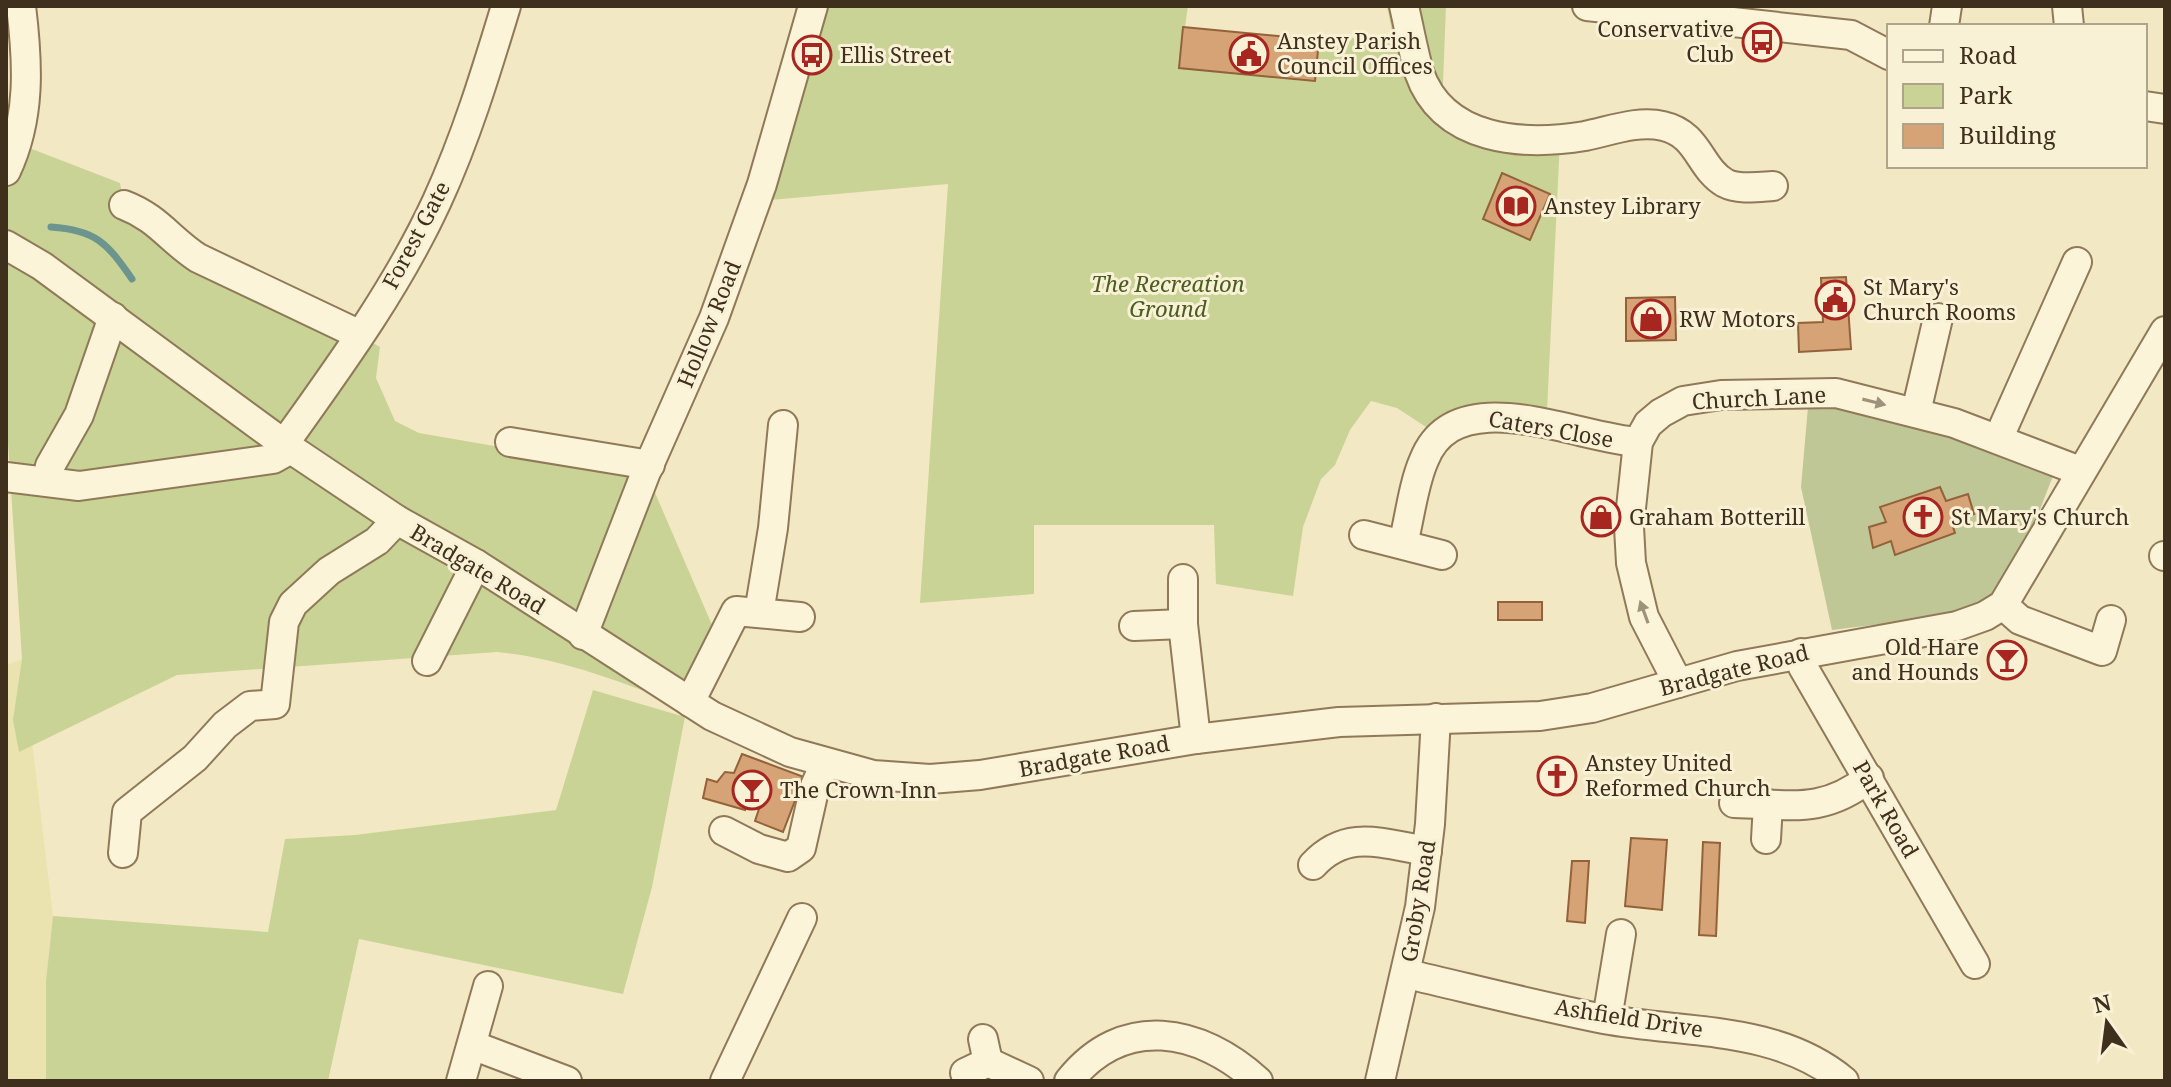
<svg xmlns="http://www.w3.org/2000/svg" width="2171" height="1087" font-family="'Noto Serif',serif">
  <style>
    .farmland { fill: #eae3b0 }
    .green { fill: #c9d396 }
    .cemetery { fill: #bfc796 }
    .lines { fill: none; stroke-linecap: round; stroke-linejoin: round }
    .stream { stroke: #6c968d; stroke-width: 7 }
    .building { fill: #d5a376; stroke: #93623b; stroke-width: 2 }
    .minor-casing { stroke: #907958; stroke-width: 32 }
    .minor { stroke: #fcf4d9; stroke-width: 28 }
    .oneway { fill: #9e927b }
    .labels { text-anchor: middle; stroke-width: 6; stroke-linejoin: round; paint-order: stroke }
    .poi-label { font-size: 22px; fill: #3f2f1d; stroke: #f9f1d5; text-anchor: start }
    .street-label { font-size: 22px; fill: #3f2f1d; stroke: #f9f1d5 }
    .park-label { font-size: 22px; font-style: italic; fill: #4b5e22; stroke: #f9f1d5 }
  </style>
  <rect width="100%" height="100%" fill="#f3e8c4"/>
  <!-- farmland -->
  <path class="farmland" d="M22,659L53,916L46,981V1081H6V665Z"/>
  <!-- green -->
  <g class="green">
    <path d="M820,6H1188L1179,68L1315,81L1319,40L1393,36L1387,6H1446L1442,110L1560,140L1547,411L1426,427L1397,408L1371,401L1350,430L1335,465L1321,479L1303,527L1293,596L1216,584L1214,525H1034V594L920,603L948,184L760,201Z"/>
    <path d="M19,144L120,183L124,205L380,347L376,378L395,421L419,433L646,472L719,641L680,704C619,682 562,658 497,652L177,675L19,752L13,720L22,659L6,412V171Z"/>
    <path d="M593,690L685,717L652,887L623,994L359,939L328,1081H46V981L53,916L268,932L285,839L355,835L556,810Z"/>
  </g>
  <!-- cemetery -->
  <path class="cemetery" d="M1836,393L1954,423L2054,474C2040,506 2018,580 1989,599C1956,619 1873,624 1832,630L1801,487L1808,407Z"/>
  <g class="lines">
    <!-- stream -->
    <path class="stream" d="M51,227C96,230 107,243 132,279"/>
  </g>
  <!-- building -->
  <g class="building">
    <path d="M1183,27L1319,40L1315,81L1179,68Z"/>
    <path d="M1502,173L1550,194L1530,240L1483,219Z"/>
    <path d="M1846,277L1851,349L1799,352L1798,323L1823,322L1821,278Z"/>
    <path d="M1675,297L1676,340L1626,341V298Z"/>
    <path d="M1940,487L1946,501L1968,494L1974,514L1951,521L1955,533L1895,555L1891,541L1873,548L1869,527L1886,522L1880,507Z"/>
    <rect x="1498" y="602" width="44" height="18"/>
    <path d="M742,754L804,777L783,832L755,821L761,803L748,799L745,810L703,798L707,779L717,782L725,772L734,773Z"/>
    <path d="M1631,838L1667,840L1662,910L1625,906Z"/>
    <path d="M1703,842L1720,843L1716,936L1699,935Z"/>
    <path d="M1572,861H1589L1585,923L1567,921Z"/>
  </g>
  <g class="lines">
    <!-- minor casing -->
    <g class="minor-casing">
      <g id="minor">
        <path d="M1404,6C1409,28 1413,50 1419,72C1443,142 1524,146 1585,136C1610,131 1638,120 1663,126C1699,134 1699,168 1725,183C1738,190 1758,187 1773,186"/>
        <path d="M1587,6L1851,35L1889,55"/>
        <path d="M2067,6L2069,26"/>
        <path d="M1944,26L1947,6"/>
        <path d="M2145,106L2165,109"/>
        <path d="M6,171C31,118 28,63 21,6"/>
        <path d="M124,205C158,218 169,239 198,258L358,334"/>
        <path d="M6,245L42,266L291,449L397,520L476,564L712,716L790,752L873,775L930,779L980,775L1196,739L1339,722L1540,716L1592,708L1737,666L1957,626L1985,616L2003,605L2165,331"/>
        <path d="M1916,412L1938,318"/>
        <path d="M1999,437L2077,262"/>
        <path d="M510,442L650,465"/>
        <path d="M284,444C339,367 397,288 437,201C466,138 486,72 506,6"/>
        <path d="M6,477L79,486L273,459L291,449"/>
        <path d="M47,480L50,466L79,415L113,317"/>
        <path d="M1364,535L1442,555"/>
        <path d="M1403,544C1410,517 1413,485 1424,460C1456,379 1576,438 1638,442"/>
        <path d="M2164,556H2165"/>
        <path d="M1183,579V624L1196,739"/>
        <path d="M2003,605L2020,620L2102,651L2111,620"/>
        <path d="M759,613L773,528L783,425"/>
        <path d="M1134,626L1183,624"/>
        <path d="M583,635L646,472L714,318L762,184L813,6"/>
        <path d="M1801,653L1803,667L1975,964"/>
        <path d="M427,661L476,564"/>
        <path d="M1678,683L1644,617L1631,563L1629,527L1638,442L1648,424L1661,413L1683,401L1721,395L1836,393L1954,423L2080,471"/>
        <path d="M690,702L736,611L800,617"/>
        <path d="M1734,803C1790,804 1822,815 1869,778"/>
        <path d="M724,831L759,849L788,857L801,848L815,786L825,764"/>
        <path d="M1766,839L1768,804"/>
        <path d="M123,853L127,812L195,758L225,725L250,706L275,704L284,622L293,604L329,571L377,541L397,520"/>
        <path d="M1313,865C1347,828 1383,844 1427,851"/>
        <path d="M1407,974C1472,989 1538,1006 1604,1019C1686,1034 1776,1025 1844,1081"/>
        <path d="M1607,1019L1621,934"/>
        <path d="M472,1045L567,1081"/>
        <path d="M988,1062L1029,1081"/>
        <path d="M965,1073L988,1062L983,1039"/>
        <path d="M461,1081L488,986"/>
        <path d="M725,1081L802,918"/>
        <path d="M1069,1081C1123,1013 1200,1028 1258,1081"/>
        <path d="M1380,1081L1420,907L1430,824L1436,718"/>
      </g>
    </g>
    <!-- minor -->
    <use href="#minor" class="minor"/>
  </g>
  <!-- one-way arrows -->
  <defs><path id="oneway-solid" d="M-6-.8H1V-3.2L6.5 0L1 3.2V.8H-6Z" transform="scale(2)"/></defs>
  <g class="oneway">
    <use href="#oneway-solid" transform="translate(1874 402) rotate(14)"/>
    <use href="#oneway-solid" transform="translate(1644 612) rotate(-110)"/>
  </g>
  <!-- icons -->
  <defs>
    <g id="bus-ring" transform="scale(2)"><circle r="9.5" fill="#f9f1d5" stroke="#a72620" stroke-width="1.5"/><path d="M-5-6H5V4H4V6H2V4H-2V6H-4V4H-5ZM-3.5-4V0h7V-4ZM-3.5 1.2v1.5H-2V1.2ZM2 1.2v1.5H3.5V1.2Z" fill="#a72620"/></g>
    <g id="civic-ring" transform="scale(2)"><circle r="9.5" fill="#f9f1d5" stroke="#a72620" stroke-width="1.5"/><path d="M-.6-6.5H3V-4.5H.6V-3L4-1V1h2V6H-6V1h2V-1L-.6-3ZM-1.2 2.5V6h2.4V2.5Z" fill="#a72620"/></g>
    <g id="library-ring" transform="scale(2)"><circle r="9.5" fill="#f9f1d5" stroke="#a72620" stroke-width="1.5"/><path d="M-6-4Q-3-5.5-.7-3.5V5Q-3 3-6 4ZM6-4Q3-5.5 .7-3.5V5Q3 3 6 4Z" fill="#a72620"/></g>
    <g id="shop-ring" transform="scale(2)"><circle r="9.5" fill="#f9f1d5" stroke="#a72620" stroke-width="1.5"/><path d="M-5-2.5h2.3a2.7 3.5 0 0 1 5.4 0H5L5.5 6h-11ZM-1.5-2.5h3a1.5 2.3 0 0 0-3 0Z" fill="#a72620"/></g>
    <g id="church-ring" transform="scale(2)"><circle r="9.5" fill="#f9f1d5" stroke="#a72620" stroke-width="1.5"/><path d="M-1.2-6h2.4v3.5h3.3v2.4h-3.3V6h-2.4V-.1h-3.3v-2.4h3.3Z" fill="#a72620"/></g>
    <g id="bar-ring" transform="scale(2)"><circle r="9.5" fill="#f9f1d5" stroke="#a72620" stroke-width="1.5"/><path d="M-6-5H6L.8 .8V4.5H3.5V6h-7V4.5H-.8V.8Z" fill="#a72620"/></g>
  </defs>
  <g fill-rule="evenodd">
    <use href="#bus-ring" x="1762" y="42"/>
    <use href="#civic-ring" x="1249" y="54"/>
    <use href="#bus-ring" x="812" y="55"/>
    <use href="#library-ring" x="1516" y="206"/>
    <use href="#civic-ring" x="1835" y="300"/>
    <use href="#shop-ring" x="1651" y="319"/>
    <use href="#shop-ring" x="1601" y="517"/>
    <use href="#church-ring" x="1923" y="517"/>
    <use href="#bar-ring" x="2007" y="660"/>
    <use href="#church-ring" x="1557" y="776"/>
    <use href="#bar-ring" x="752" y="790"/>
  </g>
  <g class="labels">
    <!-- poi labels -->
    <g class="poi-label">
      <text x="1734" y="37" text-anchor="end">Conservative<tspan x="1734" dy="25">Club</tspan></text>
      <text x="1277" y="49">Anstey Parish<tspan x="1277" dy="25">Council Offices</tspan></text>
      <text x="840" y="63">Ellis Street</text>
      <text x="1544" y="214">Anstey Library</text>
      <text x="1863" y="295">St Mary's<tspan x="1863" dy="25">Church Rooms</tspan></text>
      <text x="1679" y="327">RW Motors</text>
      <text x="1629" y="525">Graham Botterill</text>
      <text x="1951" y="525">St Mary's Church</text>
      <text x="1979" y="655" text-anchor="end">Old Hare<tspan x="1979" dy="25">and Hounds</tspan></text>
      <text x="1585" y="771">Anstey United<tspan x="1585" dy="25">Reformed Church</tspan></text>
      <text x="780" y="798">The Crown Inn</text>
    </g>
    <!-- street labels -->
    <g class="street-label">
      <text transform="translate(416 235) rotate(-62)" y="8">Forest Gate</text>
      <text transform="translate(709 324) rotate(-68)" y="8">Hollow Road</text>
      <text transform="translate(1759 398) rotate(-3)" y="8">Church Lane</text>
      <text transform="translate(1551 429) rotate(10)" y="8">Caters Close</text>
      <text transform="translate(478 569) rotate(31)" y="8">Bradgate Road</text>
      <text transform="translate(1734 670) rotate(-14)" y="8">Bradgate Road</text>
      <text transform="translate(1094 756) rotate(-10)" y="8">Bradgate Road</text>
      <text transform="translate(1886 809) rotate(60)" y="8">Park Road</text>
      <text transform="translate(1418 901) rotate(-81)" y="8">Groby Road</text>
      <text transform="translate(1629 1018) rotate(9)" y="8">Ashfield Drive</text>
    </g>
    <!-- park labels -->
    <g class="park-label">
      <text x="1168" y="292">The Recreation<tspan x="1168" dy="25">Ground</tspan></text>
    </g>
  </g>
  <!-- border -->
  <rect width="2171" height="1087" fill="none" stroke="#3f2f1d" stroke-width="16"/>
  <!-- legend -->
  <rect x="1887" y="24" width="260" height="144" fill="#f9f1d5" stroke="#afa38b" stroke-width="2"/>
  <rect x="1903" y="50" width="40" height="12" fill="#fcf4d9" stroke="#afa38b" stroke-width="2"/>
  <text x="1959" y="64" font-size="24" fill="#3f2f1d">Road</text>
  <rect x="1903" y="84" width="40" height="24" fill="#c9d396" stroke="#afa38b" stroke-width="2"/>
  <text x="1959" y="104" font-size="24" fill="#3f2f1d">Park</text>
  <rect x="1903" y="124" width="40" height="24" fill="#d5a376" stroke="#afa38b" stroke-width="2"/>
  <text x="1959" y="144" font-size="24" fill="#3f2f1d">Building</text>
  <!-- north arrow -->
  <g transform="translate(2107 1023) rotate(346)" stroke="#f9f1d5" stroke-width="6" paint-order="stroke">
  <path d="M0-6L14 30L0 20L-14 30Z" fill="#3f2f1d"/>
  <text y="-12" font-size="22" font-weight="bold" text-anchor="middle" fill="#3f2f1d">N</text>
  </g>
</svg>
